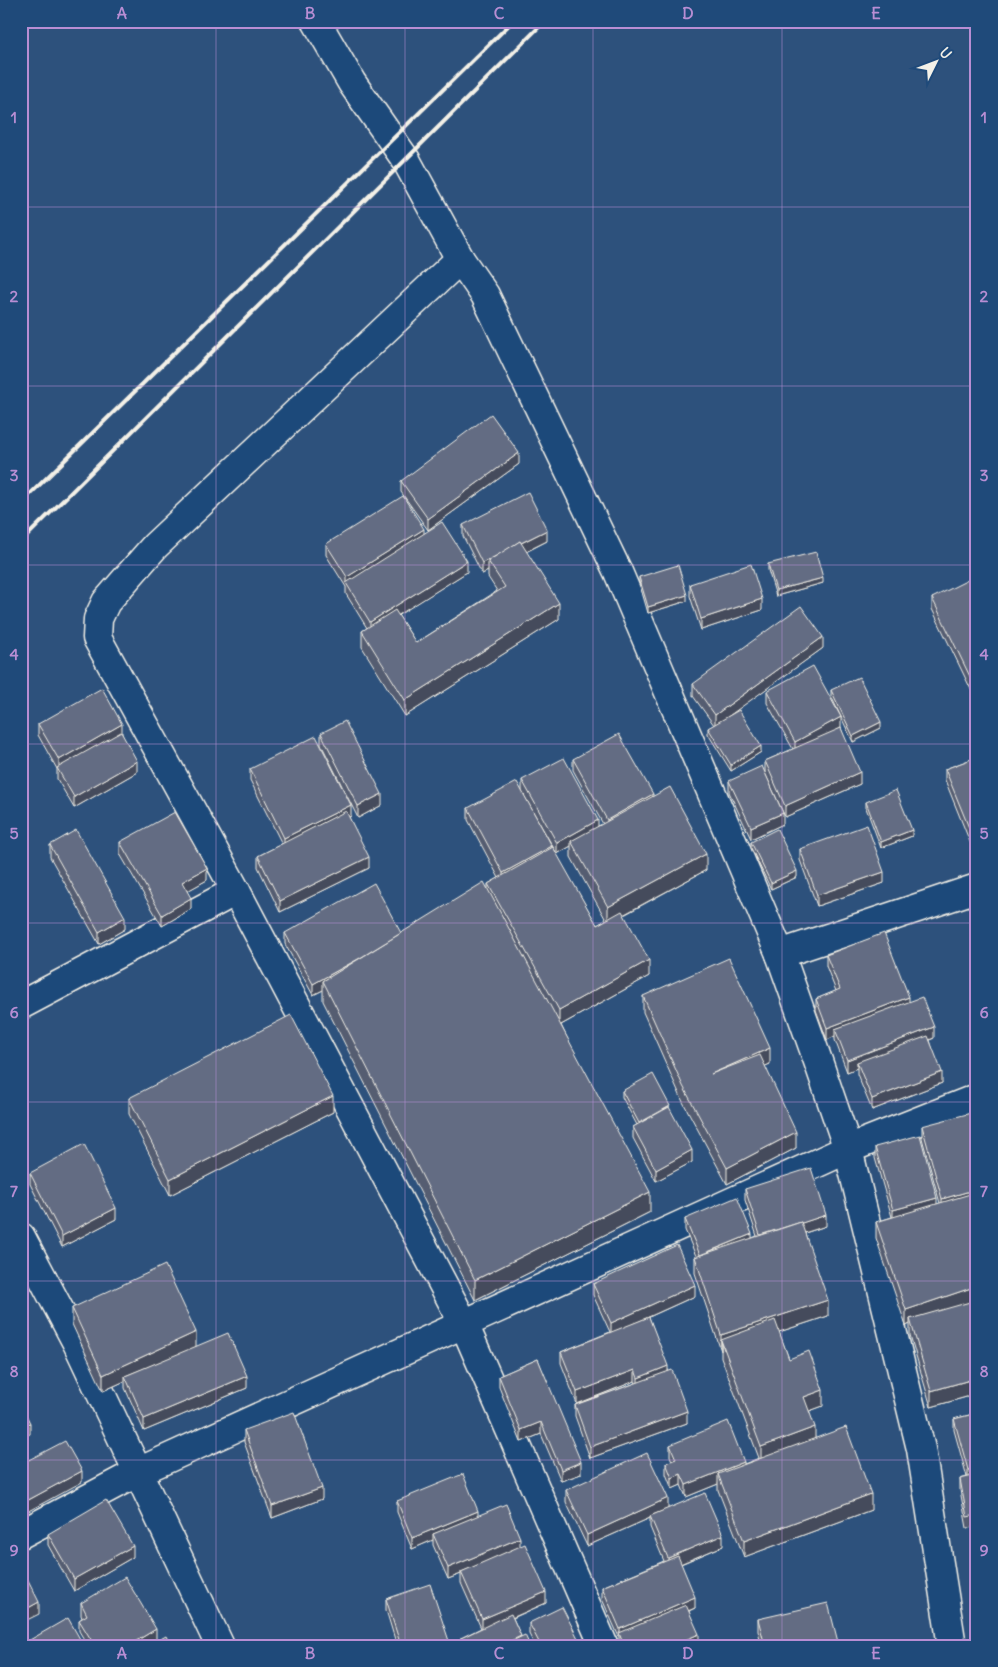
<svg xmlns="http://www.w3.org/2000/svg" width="998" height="1667" font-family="Delius,sans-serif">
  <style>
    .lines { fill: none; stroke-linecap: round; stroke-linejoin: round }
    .minor-casing { stroke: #f4f1e8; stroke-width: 31 }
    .minor { stroke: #1f4a7a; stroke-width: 28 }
    .rail { stroke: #f4f1e8; stroke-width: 4 }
    .wall { fill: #555d71; stroke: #f4f1e8 }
    .shaded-wall { fill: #454c5c; stroke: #f4f1e8 }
    .building { fill: #636c83; stroke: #f4f1e8 }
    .grid { fill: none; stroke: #b88ed4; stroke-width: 1; stroke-opacity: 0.55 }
    .neatline { fill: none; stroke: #b88ed4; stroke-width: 2 }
    .grid-label { font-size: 16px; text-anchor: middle; font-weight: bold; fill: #b88ed4 }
  </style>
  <rect width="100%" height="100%" fill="#2d517c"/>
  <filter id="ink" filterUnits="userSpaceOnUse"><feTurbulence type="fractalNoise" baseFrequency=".02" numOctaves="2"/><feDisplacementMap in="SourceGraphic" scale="10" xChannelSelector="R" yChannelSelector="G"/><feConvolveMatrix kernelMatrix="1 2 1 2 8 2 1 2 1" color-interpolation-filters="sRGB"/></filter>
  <g filter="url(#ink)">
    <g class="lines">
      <!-- minor casing -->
      <g class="minor-casing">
        <g id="minor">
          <path d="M316,21L352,83L406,160L460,259L485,295L618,572L780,954L818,1061L848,1149L921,1449L952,1646"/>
          <path d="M460,259L155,546L106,602L98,619L97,638L236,891L464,1324L604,1646"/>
          <path d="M780,954L977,888"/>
          <path d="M21,1005L236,891"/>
          <path d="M21,1237L77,1343L220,1646"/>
          <path d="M21,1534L138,1472L848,1149L977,1098"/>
        </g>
      </g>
      <!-- minor -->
      <use href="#minor" class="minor"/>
      <!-- rail -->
      <g class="rail">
        <path d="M21,503L513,21"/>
        <path d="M21,542L545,21"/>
      </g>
    </g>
    <!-- wall -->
    <g class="wall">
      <path d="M519,464L428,530L401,492V481Z"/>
      <path d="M463,525L547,541L526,552L559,619L405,716L362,647V631L367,628L346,594V587L326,555V544L424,534L467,572L398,615L416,643L497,591L488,577V571L482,574L463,536Z"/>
      <path d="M768,564L823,583L776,596L768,570Z"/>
      <path d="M639,577L687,601L648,613L639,582Z"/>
      <path d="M690,584L762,610L701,630L690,596Z"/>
      <path d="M977,593V702L932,609V598Z"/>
      <path d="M823,648L731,714L761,752L731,771L708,734V728L714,725L693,696V684Z"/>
      <path d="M831,690L881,728L853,742L831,696Z"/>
      <path d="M767,691L841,728L860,784L785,817L765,773V761L793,749L767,703Z"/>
      <path d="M38,724L122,734L137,772L74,808L57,779V769L38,735Z"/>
      <path d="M321,733L382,805L358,818L321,744Z"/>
      <path d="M977,757V856L976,857L945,780V769Z"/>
      <path d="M573,759L653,796L706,870L624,915L649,976L561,1025L650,1212L475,1300L323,1001V990L313,995L285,944V933H401L488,889V884L499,878L468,820V808L552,848L597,925L606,920L571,857V846L557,854L522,792V780L598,826L603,824L573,770Z"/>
      <path d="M250,769L351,816L349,817L369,868L280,912L258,867V856L282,844L250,780Z"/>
      <path d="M729,781L783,824L751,839L729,792Z"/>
      <path d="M866,802L912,836L881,848L866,808Z"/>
      <path d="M120,842L207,880L187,891L191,909L162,926L120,854Z"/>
      <path d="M751,842L797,877L771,889L751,848Z"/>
      <path d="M50,845L125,929L99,944L50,857Z"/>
      <path d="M800,849L884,883L817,906L800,860Z"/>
      <path d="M826,955L909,1001L934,1038L930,1040L942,1083L872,1110L857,1074V1068L847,1072L835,1040V1036L827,1040L816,1010V999L836,991L826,966Z"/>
      <path d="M643,996L770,1064L765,1066L796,1148L727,1184L683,1102L643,1012Z"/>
      <path d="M622,1091L670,1110L692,1162L656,1181L633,1138V1127L637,1125L622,1097Z"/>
      <path d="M129,1098L333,1112L170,1195L129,1114Z"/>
      <path d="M922,1126L977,1132V1394L931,1407L910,1335V1324L906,1326L876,1238V1222L892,1217L875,1158V1147L937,1204L940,1203L922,1138Z"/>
      <path d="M30,1173L116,1219L62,1247L30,1184Z"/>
      <path d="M745,1189L826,1226L805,1233L828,1316L779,1332L789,1359L823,1406L809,1411L815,1438L871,1510L744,1557L718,1490V1484L686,1497L681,1485L672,1489L666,1474V1463L672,1461L670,1456V1445L744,1464L759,1458L721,1357V1351L695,1273V1257L696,1256L685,1230V1219L752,1238L757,1236L745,1200Z"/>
      <path d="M593,1284L695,1296L649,1317L687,1423L590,1458L575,1416V1405L636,1383L635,1381L577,1404L561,1363V1352L610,1332L593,1295Z"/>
      <path d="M72,1308L196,1347L247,1388L144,1431L125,1388V1381L103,1391L72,1324Z"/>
      <path d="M538,1359L581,1474L561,1481L541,1434L521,1442L499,1387V1376Z"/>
      <path d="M977,1413V1527L967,1528L960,1490V1479L967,1477L954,1430V1419Z"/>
      <path d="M244,1430L322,1499L272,1518L244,1442Z"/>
      <path d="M566,1490L668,1508L723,1546L681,1564L695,1608L689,1611L699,1645L619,1646V1637L602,1599V1587L664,1561L650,1527V1518L587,1546L566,1502Z"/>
      <path d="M397,1501L478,1516L520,1546L546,1603L513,1618L521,1637L530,1646H462L461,1643V1638L481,1628L461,1583V1574L448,1579L433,1545V1540L412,1549L397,1512Z"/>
      <path d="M48,1534L133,1557L74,1591L48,1545Z"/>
      <path d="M386,1599L450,1646H397L386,1610Z"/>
      <path d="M81,1603L156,1641L147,1646H88L79,1631V1620L82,1618L81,1615Z"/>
      <path d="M758,1619L839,1646H762L758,1631Z"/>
      <path d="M529,1623L582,1646H535L529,1634Z"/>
    </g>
    <!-- shaded-wall -->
    <g class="shaded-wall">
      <path d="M519,453V464L428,530V519Z"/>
      <path d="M424,529V540L347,584V577Z"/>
      <path d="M547,530V541L493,568L488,561V571L482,574V563Z"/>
      <path d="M467,561V572L370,633V622Z"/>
      <path d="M823,578V583L776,596V590Z"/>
      <path d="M687,595V601L648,613V607Z"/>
      <path d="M762,599V610L701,630V619Z"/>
      <path d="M559,603V619L405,716V700Z"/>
      <path d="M823,637V648L715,726V715Z"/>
      <path d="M841,717V728L795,753V742Z"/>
      <path d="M881,722V728L853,742V736Z"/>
      <path d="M122,724V735L59,771V760Z"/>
      <path d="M761,746V752L731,771V765Z"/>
      <path d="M137,761V772L74,808V797Z"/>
      <path d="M860,772V784L785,817V806Z"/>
      <path d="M382,794V805L358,818V806Z"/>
      <path d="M653,794V806L607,831V820Z"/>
      <path d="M351,805V816L284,849V838Z"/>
      <path d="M783,813V824L751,839V827Z"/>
      <path d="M598,820V832L571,841V846L557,854V843Z"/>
      <path d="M912,830V836L881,848V842Z"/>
      <path d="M976,845H977V856L976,857Z"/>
      <path d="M552,846V857L503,884V873Z"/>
      <path d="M706,854V870L608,923V907Z"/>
      <path d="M369,857V868L280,912V901Z"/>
      <path d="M207,868V880L182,894V882Z"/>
      <path d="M797,871V877L771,889V883Z"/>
      <path d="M884,872V883L817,906V895Z"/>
      <path d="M191,898V909L162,926V915Z"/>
      <path d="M125,917V929L99,944V932Z"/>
      <path d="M402,935L323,981V990L313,995V984Z"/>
      <path d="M649,960V976L559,1026V1010Z"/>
      <path d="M909,997V1008L835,1029V1036L827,1040V1028Z"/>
      <path d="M934,1027V1038L859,1067L857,1062V1068L847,1072V1060Z"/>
      <path d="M770,1048V1064L711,1090V1074Z"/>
      <path d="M942,1072V1083L872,1110V1099Z"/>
      <path d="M333,1096V1112L170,1195V1179Z"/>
      <path d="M796,1132V1148L727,1184V1168Z"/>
      <path d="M692,1150V1162L656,1181V1170Z"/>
      <path d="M977,1189V1201L942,1210V1199Z"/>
      <path d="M650,1192V1212L475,1300V1280Z"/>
      <path d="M937,1198V1210L893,1222V1210Z"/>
      <path d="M116,1208V1219L62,1247V1236Z"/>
      <path d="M826,1215V1226L761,1247V1236Z"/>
      <path d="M752,1234V1246L701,1255Z"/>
      <path d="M695,1285V1296L611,1334V1323Z"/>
      <path d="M977,1286V1303L910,1319V1324L906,1326V1310Z"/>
      <path d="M828,1300V1316L724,1350L721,1340V1351V1335Z"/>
      <path d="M196,1332V1348L125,1376V1381L103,1391V1375Z"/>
      <path d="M668,1366V1377L638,1389V1378Z"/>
      <path d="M635,1370V1381L577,1404V1392Z"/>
      <path d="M247,1376V1388L144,1431V1419Z"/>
      <path d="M977,1378V1394L931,1407V1391Z"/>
      <path d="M823,1390V1406L804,1413V1397Z"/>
      <path d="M687,1411V1423L590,1458V1447Z"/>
      <path d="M541,1422V1434L521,1442V1430Z"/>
      <path d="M30,1423V1434L21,1438V1426Z"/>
      <path d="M815,1427V1443L761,1463V1447Z"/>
      <path d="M581,1462V1474L561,1481V1470Z"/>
      <path d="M744,1462V1474H718V1484L686,1497V1485Z"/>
      <path d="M977,1468V1479L968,1481V1470Z"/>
      <path d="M82,1471V1482L21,1515V1504Z"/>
      <path d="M681,1474V1485L672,1489V1478Z"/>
      <path d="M322,1488V1499L272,1518V1506Z"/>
      <path d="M871,1494V1510L744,1557V1541Z"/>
      <path d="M668,1498V1509L650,1516V1518L587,1546V1535Z"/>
      <path d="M478,1511V1522L433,1534V1540L412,1549V1538Z"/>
      <path d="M723,1535V1546L668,1569V1558Z"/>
      <path d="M520,1538V1549L461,1572V1574L448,1579V1568Z"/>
      <path d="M133,1546V1557L74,1591V1579Z"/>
      <path d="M546,1592V1603L482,1631V1619Z"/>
      <path d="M695,1597V1608L622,1639L620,1636V1629Z"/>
      <path d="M39,1602V1614L21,1623V1612Z"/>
      <path d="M156,1629V1641L147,1646H128Z"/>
      <path d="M699,1634V1645L671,1646Z"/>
    </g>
    <!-- building -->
    <g class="building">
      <path d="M491,414L519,453L428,519L401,481Z"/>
      <path d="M528,492L547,530L521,543L520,541L502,553L482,563L463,525Z"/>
      <path d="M403,496L424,529L347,577L326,544Z"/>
      <path d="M442,522L467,561L370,622L346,583Z"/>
      <path d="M520,541L559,603L405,700L362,631L395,610L416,643L505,587L488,561Z"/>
      <path d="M816,552L823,578L776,590L768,564Z"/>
      <path d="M751,564L762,599L701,619L690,584Z"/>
      <path d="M678,565L687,595L648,607L639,577Z"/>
      <path d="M970,579L977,593V691L932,598Z"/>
      <path d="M801,606L823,637L715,715L693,684Z"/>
      <path d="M813,666L841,717L795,742L767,691Z"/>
      <path d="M859,677L881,722L853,736L831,690Z"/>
      <path d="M102,688L122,724L59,760L38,724Z"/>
      <path d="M739,710L761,746L731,765L708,728Z"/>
      <path d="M345,721L382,794L358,806L321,733Z"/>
      <path d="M841,728L860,772L785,806L765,761Z"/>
      <path d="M121,732L137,761L74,797L57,768Z"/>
      <path d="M619,734L653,794L607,820L573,759Z"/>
      <path d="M316,736L351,805L284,838L250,769Z"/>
      <path d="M977,757V845H976L945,769Z"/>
      <path d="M564,758L598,820L557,843L522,780Z"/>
      <path d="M762,766L783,813L751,827L729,781Z"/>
      <path d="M517,782L552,846L503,873L468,808Z"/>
      <path d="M670,787L706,854L608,907L571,841Z"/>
      <path d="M896,790L912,830L881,842L866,802Z"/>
      <path d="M346,811L369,857L280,901L258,856Z"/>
      <path d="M175,812L207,868L182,882L191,898L162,915L120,842Z"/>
      <path d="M867,825L884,872L817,895L800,849Z"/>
      <path d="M777,829L797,871L771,883L751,842Z"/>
      <path d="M76,830L125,917L99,932L50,845Z"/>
      <path d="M553,847L597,925L622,911L649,960L559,1010L488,884Z"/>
      <path d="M484,882L650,1192L475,1280L323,981Z"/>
      <path d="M374,883L401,933L360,958L313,984L285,933Z"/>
      <path d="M884,933L909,997L827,1028L816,999L840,989L826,955Z"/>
      <path d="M729,958L770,1048L711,1074L760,1055L796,1132L727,1168L683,1086L643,996Z"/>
      <path d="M922,997L934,1027L847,1060L835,1029Z"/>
      <path d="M291,1015L333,1096L170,1179L129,1098Z"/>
      <path d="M928,1036L942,1072L872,1099L857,1062Z"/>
      <path d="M653,1074L670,1106L639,1123L622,1091Z"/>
      <path d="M669,1107L692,1150L656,1170L633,1127Z"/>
      <path d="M971,1113L977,1132V1189L942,1199L922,1126Z"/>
      <path d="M920,1135L937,1198L893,1210L875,1147Z"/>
      <path d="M84,1144L116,1208L62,1236L30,1173Z"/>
      <path d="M811,1168L826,1215L802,1223L801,1222L760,1235L745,1189Z"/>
      <path d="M977,1192V1286L906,1310L876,1222Z"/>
      <path d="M737,1197L752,1234L700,1255L685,1219Z"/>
      <path d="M801,1222L828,1300L721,1335L695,1257Z"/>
      <path d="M677,1245L695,1285L611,1323L593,1284Z"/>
      <path d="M165,1265L196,1332L103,1375L72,1308Z"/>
      <path d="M977,1300V1378L931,1391L910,1319Z"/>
      <path d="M649,1317L668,1366L638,1378L635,1370L577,1392L561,1352Z"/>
      <path d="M775,1320L789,1359L809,1351L823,1390L804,1397L815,1427L761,1447L721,1340Z"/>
      <path d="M228,1333L247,1376L144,1419L125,1376Z"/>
      <path d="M538,1359L581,1462L561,1470L541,1422L521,1430L499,1376Z"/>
      <path d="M672,1370L687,1411L590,1447L575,1405Z"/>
      <path d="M21,1404L30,1423L21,1426Z"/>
      <path d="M294,1412L322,1488L272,1506L244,1430Z"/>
      <path d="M977,1413V1468L968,1470L954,1419Z"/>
      <path d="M728,1421L744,1462L686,1485L681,1474L672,1478L666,1463L676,1459L670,1445Z"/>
      <path d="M846,1427L871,1494L744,1541L718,1474Z"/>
      <path d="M65,1441L82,1471L21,1504V1464Z"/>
      <path d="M647,1453L668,1498L587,1535L566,1490Z"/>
      <path d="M463,1474L478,1511L412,1538L397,1501Z"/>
      <path d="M977,1475V1515L967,1517L960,1479Z"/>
      <path d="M705,1493L723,1535L668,1558L650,1516Z"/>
      <path d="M106,1500L133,1546L74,1579L48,1534Z"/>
      <path d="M506,1504L520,1538L448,1568L433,1534Z"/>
      <path d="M525,1544L546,1592L482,1619L461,1572Z"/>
      <path d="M678,1556L695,1597L620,1629L602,1587Z"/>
      <path d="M21,1566L39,1602L21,1612Z"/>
      <path d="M125,1577L156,1629L128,1646H95L79,1620L87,1615L81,1603Z"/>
      <path d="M430,1584L450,1644L446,1646H401L386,1599Z"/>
      <path d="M828,1603L839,1646H765L758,1619Z"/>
      <path d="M686,1605L699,1634L671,1646H624L619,1633Z"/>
      <path d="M562,1607L582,1646H541L529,1623Z"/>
      <path d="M511,1614L521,1636L500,1646H465L461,1638Z"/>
      <path d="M68,1618L84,1646H31L28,1641Z"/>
      <path d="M525,1635L530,1646H501Z"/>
      <path d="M166,1636L171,1646H148Z"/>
    </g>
  </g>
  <!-- grid -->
  <path class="grid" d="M216,21V1646M405,21V1646M593,21V1646M782,21V1646M21,207H977M21,386H977M21,565H977M21,744H977M21,923H977M21,1102H977M21,1281H977M21,1460H977"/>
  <!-- margin -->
  <rect width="998" height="1667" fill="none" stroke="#1f4a7a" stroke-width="55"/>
  <!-- north arrow -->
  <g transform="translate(936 62) rotate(48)" stroke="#1f4a7a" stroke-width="4" paint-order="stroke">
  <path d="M0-4L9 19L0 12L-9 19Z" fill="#f4f1e8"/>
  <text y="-8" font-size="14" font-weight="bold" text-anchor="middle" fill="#f4f1e8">U</text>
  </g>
  <rect x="28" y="28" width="942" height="1612" class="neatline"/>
  <g class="grid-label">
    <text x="122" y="19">A</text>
    <text x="310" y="19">B</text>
    <text x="499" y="19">C</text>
    <text x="688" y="19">D</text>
    <text x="876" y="19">E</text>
    <text x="14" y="123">1</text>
    <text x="984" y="123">1</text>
    <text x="14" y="302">2</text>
    <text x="984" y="302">2</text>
    <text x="14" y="481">3</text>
    <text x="984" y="481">3</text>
    <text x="14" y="660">4</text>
    <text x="984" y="660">4</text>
    <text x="14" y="839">5</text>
    <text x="984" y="839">5</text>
    <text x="14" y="1018">6</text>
    <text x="984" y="1018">6</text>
    <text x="14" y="1197">7</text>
    <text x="984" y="1197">7</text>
    <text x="14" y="1377">8</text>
    <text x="984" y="1377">8</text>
    <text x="14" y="1556">9</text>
    <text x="984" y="1556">9</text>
    <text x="122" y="1659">A</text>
    <text x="310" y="1659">B</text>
    <text x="499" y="1659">C</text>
    <text x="688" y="1659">D</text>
    <text x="876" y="1659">E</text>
  </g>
</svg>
